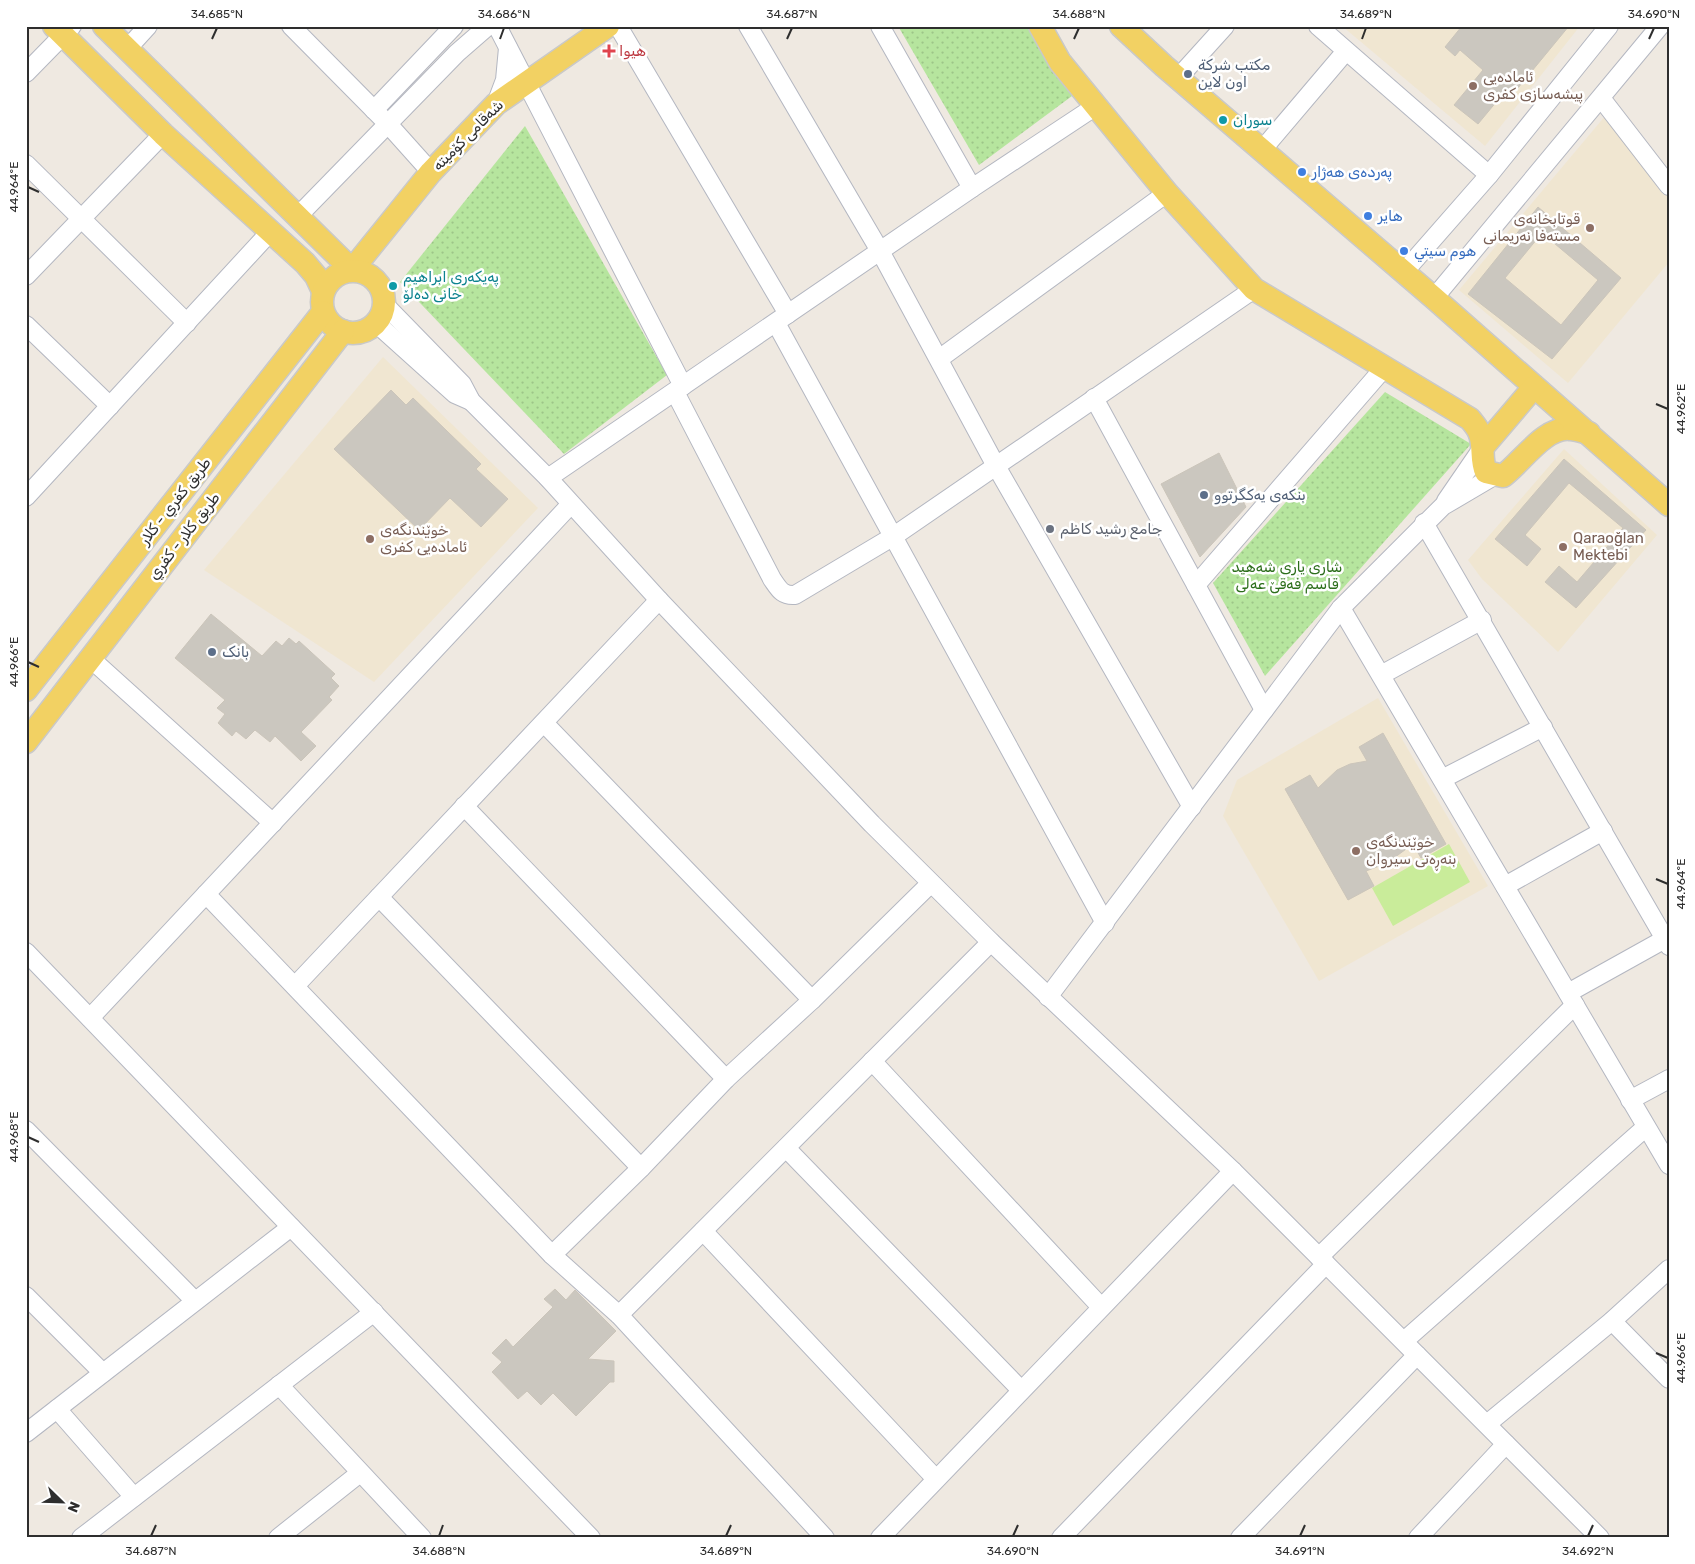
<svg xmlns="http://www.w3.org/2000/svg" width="1695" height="1564" font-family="Rubik,Vazirmatn,sans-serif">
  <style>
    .education { fill: #f0e6d1 }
    .green { fill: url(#green-dots) }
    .pitch { fill: #c9ec9a }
    .building { fill: #cbc7bf; stroke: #cbc5ba; fill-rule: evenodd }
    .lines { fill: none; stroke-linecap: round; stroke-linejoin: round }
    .minor-casing { stroke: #b4b7c1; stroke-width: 20 }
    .major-casing { stroke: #c9c9c9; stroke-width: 25 }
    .minor { stroke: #fff; stroke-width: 18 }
    .major { stroke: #f2d163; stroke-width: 22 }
    .ticks { fill: none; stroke: #2e2e2e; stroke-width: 2 }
    .health-dot { fill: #e0444e; stroke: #fff; stroke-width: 2 }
    .service-dot { fill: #5c6f8a; stroke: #fff; stroke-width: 2 }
    .education-dot { fill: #8d6e63; stroke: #fff; stroke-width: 2 }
    .culture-dot { fill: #0f9aa8; stroke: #fff; stroke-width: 2 }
    .shop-dot { fill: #3f7fe0; stroke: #fff; stroke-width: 2 }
    .worship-dot { fill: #6b7280; stroke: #fff; stroke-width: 2 }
    .labels { text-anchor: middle; stroke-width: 5; stroke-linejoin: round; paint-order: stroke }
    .health-label { font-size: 15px; fill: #be3a42; stroke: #fff; text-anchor: start }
    .service-label { font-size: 15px; fill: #4e5e75; stroke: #fff; text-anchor: start }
    .education-label { font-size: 15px; fill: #785e54; stroke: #fff; text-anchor: start }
    .culture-label { font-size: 15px; fill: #0d838f; stroke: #fff; text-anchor: start }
    .street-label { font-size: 15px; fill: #2e2e2e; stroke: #fff }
    .shop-label { font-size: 15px; fill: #366cbe; stroke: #fff; text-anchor: start }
    .worship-label { font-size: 15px; fill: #5b616d; stroke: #fff; text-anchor: start }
    .park-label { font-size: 15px; fill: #2c6e1b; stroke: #fff }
    .neatline { fill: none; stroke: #2e2e2e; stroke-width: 2 }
    .ticks-label { font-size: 12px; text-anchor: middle; fill: #2e2e2e }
  </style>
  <defs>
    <pattern id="green-dots" width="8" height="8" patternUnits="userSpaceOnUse" patternTransform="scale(1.25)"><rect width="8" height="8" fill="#b6e59e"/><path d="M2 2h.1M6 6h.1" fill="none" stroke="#9dc588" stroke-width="1.8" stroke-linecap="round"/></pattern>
  </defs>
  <rect width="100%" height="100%" fill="#efe9e1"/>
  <!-- education -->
  <g class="education">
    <path d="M1342,26H1580L1485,146Z"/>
    <path d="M1606,115L1669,195V262L1568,383L1459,290Z"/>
    <path d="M383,357L538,508L374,682L204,570Z"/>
    <path d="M1564,449L1657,535L1558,652L1482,579L1468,560Z"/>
    <path d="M1378,698L1488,886L1319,981L1223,816L1237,780Z"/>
  </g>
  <!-- green -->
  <g class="green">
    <path d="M898,26H1031L1072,96L979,165Z"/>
    <path d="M525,126L667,375L564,454L400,282Z"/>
    <path d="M1385,392L1471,444L1265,676L1213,583Z"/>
  </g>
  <!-- pitch -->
  <path class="pitch" d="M1449,844L1470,882L1393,926L1372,888Z"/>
  <!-- building -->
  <g class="building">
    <path d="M1462,26H1569L1513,94L1507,89L1478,124L1454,105L1483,70L1460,50L1455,56L1445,47Z"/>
    <path d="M1538,207L1621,278L1552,359L1468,294ZM1542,233L1598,280L1561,325L1505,278Z"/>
    <path d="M391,390L406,405L413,398L481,464L476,469L508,499L481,527L450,498L419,530L334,449Z"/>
    <path d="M1219,453L1246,507L1200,557L1161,484Z"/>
    <path d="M1564,459L1646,530L1576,608L1545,582L1559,566L1577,582L1623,528L1569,483L1525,535L1541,549L1527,566L1495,539Z"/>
    <path d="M211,614L262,656L276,641L282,646L289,638L296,644L299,641L335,674L331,678L339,686L329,697L332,700L301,732L316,746L301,761L275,736L270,742L255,730L246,739L236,731L232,736L218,723L225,714L217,708L225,700L175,658Z"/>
    <path d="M1383,733L1446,844L1421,858L1413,844L1387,863L1366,871L1374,886L1348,900L1285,789L1310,775L1318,788L1337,770L1350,764L1367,761L1359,747Z"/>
    <path d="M555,1289L566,1300L575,1290L616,1331L588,1359L614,1361V1382H610L576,1416L553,1393L541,1405L527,1391L518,1399L492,1372L502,1362L492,1353L506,1339L513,1347L553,1307L544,1299Z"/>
  </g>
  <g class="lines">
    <!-- minor casing -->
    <g class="minor-casing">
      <g id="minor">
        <path d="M291,26L388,124L431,172"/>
        <path d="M497,26L683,386"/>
        <path d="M618,26L788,314"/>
        <path d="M748,26L880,251L996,466L1192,807"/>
        <path d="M880,26L972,188L1096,106"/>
        <path d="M1318,26L1489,175"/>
        <path d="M127,49L148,26"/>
        <path d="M26,73L72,26"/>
        <path d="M1178,78L1225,26"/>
        <path d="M1601,98L1669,186"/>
        <path d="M496,104L505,80L508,48"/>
        <path d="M374,110L454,26"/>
        <path d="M1262,150L1346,51"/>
        <path d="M26,164L187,323"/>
        <path d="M298,216L457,53L488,26"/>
        <path d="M1404,272L1489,175L1609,26"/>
        <path d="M26,276L163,134"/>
        <path d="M1434,298L1660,26"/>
        <path d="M384,304L462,384L471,401L548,478L659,600L872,824L991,942L1233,1171L1600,1538"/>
        <path d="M376,323L455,394L471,401"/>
        <path d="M776,323L1105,923"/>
        <path d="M26,325L110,406"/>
        <path d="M939,359L1167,193"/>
        <path d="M675,392L772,579C779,589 782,596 795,595L894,536L1254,289"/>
        <path d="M1094,398L1264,710"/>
        <path d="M548,478L972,188"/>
        <path d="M26,497L271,231"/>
        <path d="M1446,501L1483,447"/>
        <path d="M1424,523L1669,946"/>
        <path d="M1196,585L1384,368"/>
        <path d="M1341,608L1669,1165"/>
        <path d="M90,658L273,823"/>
        <path d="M1381,675L1482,620"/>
        <path d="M544,723L812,1000"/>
        <path d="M1442,779L1543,727"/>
        <path d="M464,806L726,1079"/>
        <path d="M1505,886L1603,831"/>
        <path d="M206,894L552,1255L619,1315L825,1538"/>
        <path d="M379,897L641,1168"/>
        <path d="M26,952L591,1538"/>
        <path d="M295,986L659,600"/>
        <path d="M1568,993L1665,939"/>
        <path d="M1048,997L1341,608L1443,506L1494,476"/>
        <path d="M90,1018L571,504"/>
        <path d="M872,1061L1101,1307"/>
        <path d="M1630,1100L1669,1079"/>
        <path d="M26,1130L195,1301"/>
        <path d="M786,1148L1021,1390"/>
        <path d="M703,1231L936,1479"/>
        <path d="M552,1255L641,1168L726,1079L812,1000L931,883"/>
        <path d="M1319,1257L1575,1005"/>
        <path d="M26,1296L103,1373"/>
        <path d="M619,1315L991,942"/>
        <path d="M1612,1321L1669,1379"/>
        <path d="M1404,1341L1646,1127"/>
        <path d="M279,1385L422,1538"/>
        <path d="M57,1409L134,1497"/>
        <path d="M1487,1424L1612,1321L1669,1269"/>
        <path d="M26,1433L291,1227"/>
        <path d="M81,1538L374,1312"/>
        <path d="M278,1538L360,1473"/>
        <path d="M880,1538L1233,1171"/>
        <path d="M1061,1538L1326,1264"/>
        <path d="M1240,1538L1417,1355"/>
        <path d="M1418,1538L1506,1444"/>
      </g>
    </g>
    <!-- major casing -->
    <g class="major-casing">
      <g id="major">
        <path d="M54,26L163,134L305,263L316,276L323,291"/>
        <path d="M104,26L352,270L431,172L496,104L608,26"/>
        <path d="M1040,26L1060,62L1167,193L1254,289L1470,419C1473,423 1477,427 1479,432C1485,445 1480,459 1486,472L1503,476C1521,463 1545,426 1570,429C1576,429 1583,432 1589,433"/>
        <path d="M1121,26L1164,66L1434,298L1669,505"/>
        <circle cx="353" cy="302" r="31"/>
        <path d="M1483,447L1534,387"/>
        <path d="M26,690L323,312"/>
        <path d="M26,742L343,331"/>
      </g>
    </g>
    <!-- minor -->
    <use href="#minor" class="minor"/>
    <!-- major -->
    <use href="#major" class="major"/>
  </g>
  <!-- ticks -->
  <path class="ticks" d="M212,39L217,28M500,39L504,28M787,39L792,28M1074,39L1079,28M1362,39L1366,28M1649,39L1654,28M28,187L39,192M1656,404L1668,409M28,662L39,667M1656,879L1668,884M28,1137L39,1142M1656,1353L1668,1358M151,1536L156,1525M439,1536L443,1525M726,1536L731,1525M1013,1536L1018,1525M1300,1536L1305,1525M1588,1536L1593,1525"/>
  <!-- markers -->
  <path class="health-dot" d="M606.5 43.5h5v5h5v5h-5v5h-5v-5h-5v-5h5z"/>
  <g class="service-dot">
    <circle cx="1188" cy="74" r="5"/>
    <circle cx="1204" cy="495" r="5"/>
    <circle cx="212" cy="652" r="5"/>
  </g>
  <g class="education-dot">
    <circle cx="1473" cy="86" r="5"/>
    <circle cx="1590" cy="228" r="5"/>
    <circle cx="370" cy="539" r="5"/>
    <circle cx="1563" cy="547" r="5"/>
    <circle cx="1356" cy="851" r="5"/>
  </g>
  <g class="culture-dot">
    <circle cx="1223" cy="120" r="5"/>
    <circle cx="393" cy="286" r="5"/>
  </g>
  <g class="shop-dot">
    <circle cx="1302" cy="172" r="5"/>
    <circle cx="1368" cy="216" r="5"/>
    <circle cx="1404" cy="251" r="5"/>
  </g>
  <circle class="worship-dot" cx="1050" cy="529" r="5"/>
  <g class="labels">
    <!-- health labels -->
    <g class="health-label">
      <text x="619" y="56">هیوا</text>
    </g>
    <!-- service labels -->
    <g class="service-label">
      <text x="1198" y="70">مكتب شركة<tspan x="1198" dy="17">اون لاين</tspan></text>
      <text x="1214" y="500">بنکەی یەکگرتوو</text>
      <text x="222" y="657">بانک</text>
    </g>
    <!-- education labels -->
    <g class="education-label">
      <text x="1483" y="82">ئامادەیی<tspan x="1483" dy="17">پیشەسازی کفری</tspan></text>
      <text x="1580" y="224" text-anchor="end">قوتابخانەی<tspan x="1580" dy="17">مستەفا نەریمانی</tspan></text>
      <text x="380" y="535">خوێندنگەی<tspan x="380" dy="17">ئامادەیی کفری</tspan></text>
      <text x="1573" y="543">Qaraoğlan<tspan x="1573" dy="17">Mektebi</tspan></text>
      <text x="1366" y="847">خوێندنگەی<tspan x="1366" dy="17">بنەڕەتی سیروان</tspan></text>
    </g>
    <!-- culture labels -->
    <g class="culture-label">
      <text x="1233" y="125">سوران</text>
      <text x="403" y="282">پەیکەری ابراهیم<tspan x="403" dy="17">خانی دەلۆ</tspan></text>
    </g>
    <!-- street labels -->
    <g class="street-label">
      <text transform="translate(468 135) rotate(-45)" y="5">شەقامی کۆمیتە</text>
      <text transform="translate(175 501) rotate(-52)" y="5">طريق كفري - كلار</text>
      <text transform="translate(184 536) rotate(-52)" y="5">طريق كلار - كفري</text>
    </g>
    <!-- shop labels -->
    <g class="shop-label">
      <text x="1312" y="177">پەردەى ھەژار</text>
      <text x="1378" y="221">هاير</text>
      <text x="1414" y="256">هوم سيتي</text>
    </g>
    <!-- worship labels -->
    <g class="worship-label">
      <text x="1060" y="534">جامع رشيد كاظم</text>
    </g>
    <!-- park labels -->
    <g class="park-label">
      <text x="1287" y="572">شاری یاری شەهید<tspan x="1287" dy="17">قاسم فەقێ عەلی</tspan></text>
    </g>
  </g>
  <!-- border -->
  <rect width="1695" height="1564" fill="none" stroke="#ffffff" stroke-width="55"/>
  <!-- north arrow -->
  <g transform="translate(62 1502) rotate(113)" stroke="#ffffff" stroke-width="4" paint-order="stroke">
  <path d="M0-4L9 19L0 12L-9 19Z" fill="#2e2e2e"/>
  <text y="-8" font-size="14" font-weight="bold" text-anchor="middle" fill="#2e2e2e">N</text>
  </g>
  <rect x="28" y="28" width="1640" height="1508" class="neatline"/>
  <g class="ticks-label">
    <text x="217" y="18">34.685°N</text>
    <text x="504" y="18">34.686°N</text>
    <text x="792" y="18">34.687°N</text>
    <text x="1079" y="18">34.688°N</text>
    <text x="1366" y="18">34.689°N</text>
    <text x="1654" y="18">34.690°N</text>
    <text transform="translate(14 187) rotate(-90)" y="4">44.964°E</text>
    <text transform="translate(1681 409) rotate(-90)" y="4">44.962°E</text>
    <text transform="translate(14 662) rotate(-90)" y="4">44.966°E</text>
    <text transform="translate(1681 884) rotate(-90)" y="4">44.964°E</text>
    <text transform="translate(14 1137) rotate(-90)" y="4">44.968°E</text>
    <text transform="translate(1681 1358) rotate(-90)" y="4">44.966°E</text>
    <text x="151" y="1555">34.687°N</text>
    <text x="439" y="1555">34.688°N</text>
    <text x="726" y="1555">34.689°N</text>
    <text x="1013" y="1555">34.690°N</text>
    <text x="1300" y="1555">34.691°N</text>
    <text x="1588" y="1555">34.692°N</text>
  </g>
</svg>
